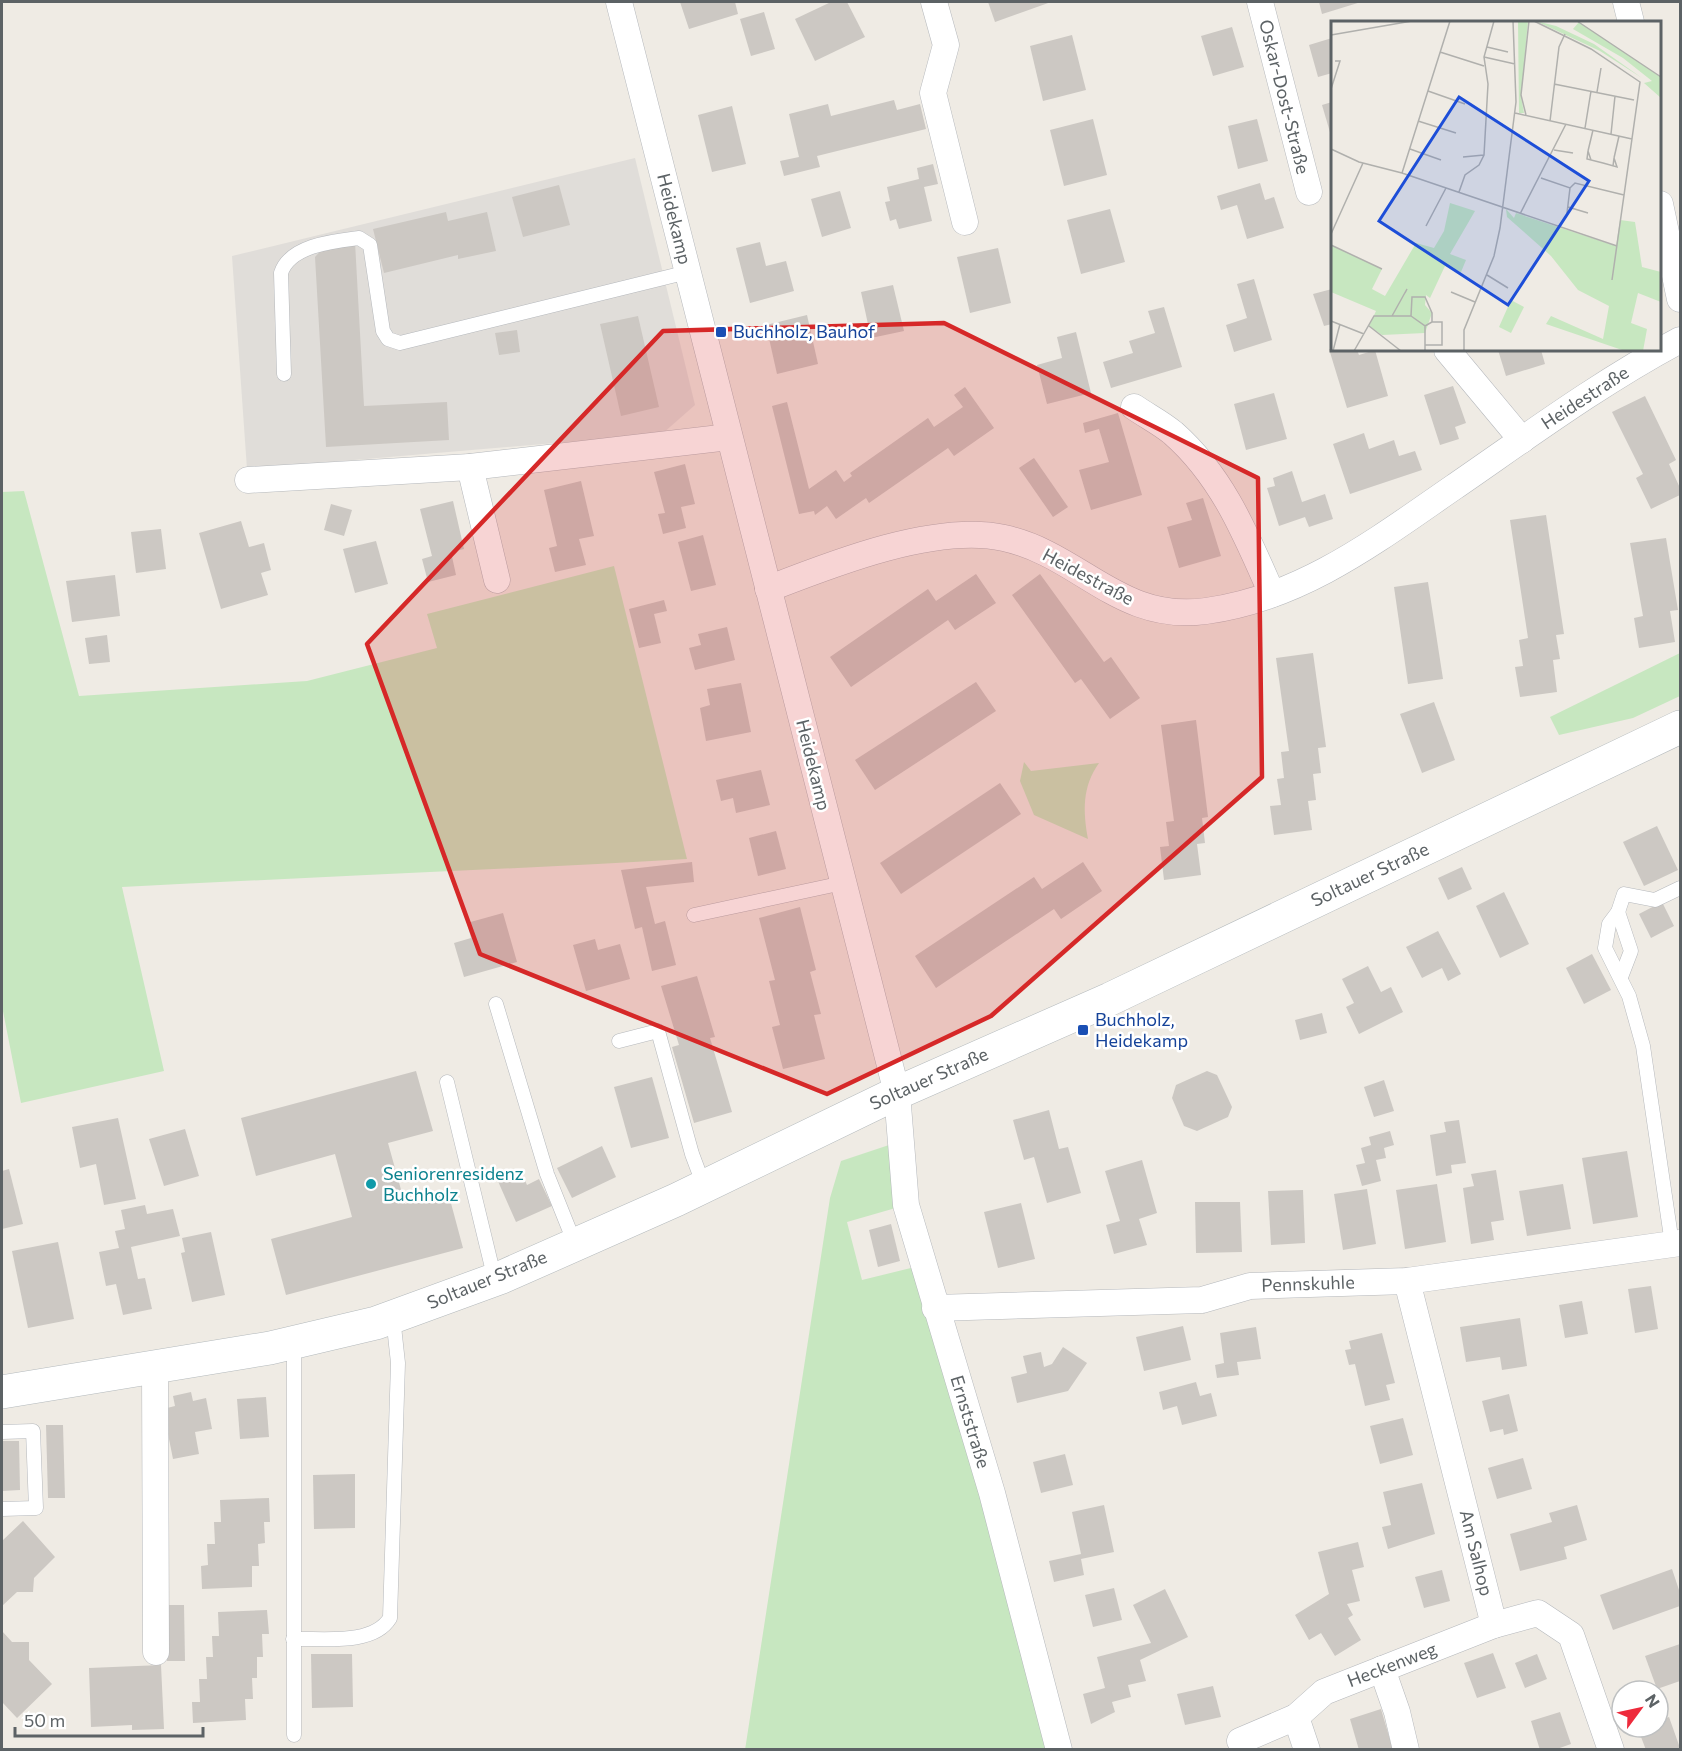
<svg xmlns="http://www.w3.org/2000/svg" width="1682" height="1751" font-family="Commissioner,sans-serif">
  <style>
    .industrial { fill: #e0ddd9 }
    .green { fill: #c7e7c0 }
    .building { fill: #ccc8c3 }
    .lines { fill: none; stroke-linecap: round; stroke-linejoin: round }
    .service-casing { stroke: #b5b8bc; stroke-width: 15 }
    .minor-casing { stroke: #b5b8bc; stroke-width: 27 }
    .secondary-casing { stroke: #b3b9bc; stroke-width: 34 }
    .service { stroke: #fff; stroke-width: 14 }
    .minor { stroke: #fff; stroke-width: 26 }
    .secondary { stroke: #fff; stroke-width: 33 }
    .marked { fill: #d62828; fill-opacity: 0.2; stroke: #d62828; stroke-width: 4.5; stroke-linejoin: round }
    .transit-dot { fill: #1a4fb4; stroke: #fff; stroke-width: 2 }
    .culture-dot { fill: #0f9aa8; stroke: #fff; stroke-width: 2 }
    .labels { text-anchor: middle; stroke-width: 5; stroke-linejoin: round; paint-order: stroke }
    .street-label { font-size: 18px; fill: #5c6265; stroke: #fff }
    .transit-label { font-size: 18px; fill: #164399; stroke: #fff; text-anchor: start }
    .culture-label { font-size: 18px; fill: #0d838f; stroke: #fff; text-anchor: start }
    .inset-road { fill: none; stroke: #b0b0ad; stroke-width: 1.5 }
    .view { fill: #1d4ed8; fill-opacity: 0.15; stroke: #1d4ed8; stroke-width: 3 }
    .inset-edge { fill: none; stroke: #5c6265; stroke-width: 3 }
  </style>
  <rect width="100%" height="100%" fill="#efebe4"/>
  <!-- industrial -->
  <path class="industrial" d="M635,158L695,405L662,434L247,469L232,256Z"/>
  <!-- green -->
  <g class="green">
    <path d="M24,491L79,696L307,681L437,648L427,614L614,566L687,859C498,870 310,877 122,887L164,1071L21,1103L2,1006V492Z"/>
    <path d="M1680,653V696L1633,718L1559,735L1550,717Z"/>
    <path d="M1024,762L1031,771L1099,763C1082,787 1083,811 1088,839L1034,815L1020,781Z"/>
    <path d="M901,1141L906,1205L847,1222L862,1280L923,1265L1059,1749L745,1750L830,1198L841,1161Z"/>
  </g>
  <!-- building -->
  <g class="building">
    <path d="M680,2H735L738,14L689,29Z"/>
    <path d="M831,2H847L865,37L815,61L795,19Z"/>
    <path d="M988,2H1051L995,22Z"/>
    <path d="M1319,2H1361L1322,14Z"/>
    <path d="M764,12L775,49L751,56L740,19Z"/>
    <path d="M1232,27L1244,67L1213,76L1201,36Z"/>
    <path d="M1072,35L1086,90L1043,101L1030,46Z"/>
    <path d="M1332,38V73L1318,77L1309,45Z"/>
    <path d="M894,100L897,110L920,104L926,129L817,156L820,167L784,176L780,161L799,157L789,114L828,104L831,116Z"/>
    <path d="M1332,102V139L1322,105Z"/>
    <path d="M732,106L746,164L712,172L698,115Z"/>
    <path d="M1093,119L1107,175L1064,186L1050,130Z"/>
    <path d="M1257,119L1268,161L1238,169L1228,126Z"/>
    <path d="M933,164L938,184L924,187L932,221L899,229L896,219L890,221L885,202L890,201L887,187L919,179L917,168Z"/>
    <path d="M1260,183L1265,200L1274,197L1284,228L1247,239L1237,205L1221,210L1217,196Z"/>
    <path d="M559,185L570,225L523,237L512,197Z"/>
    <path d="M840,191L851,228L822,237L811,199Z"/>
    <path d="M1110,209L1125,262L1081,274L1067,220Z"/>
    <path d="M446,212L448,221L487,212L496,251L458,259V255L384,273L373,229Z"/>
    <path d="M355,242L364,406L447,402L449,440L326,447L315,257L327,244Z"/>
    <path d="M760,242L766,266L786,261L794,291L750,303L736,248Z"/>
    <path d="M998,248L1011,303L970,313L957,257Z"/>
    <path d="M1254,279L1272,340L1234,352L1226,325L1247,318L1237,284Z"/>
    <path d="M893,285L904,331L871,338L861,292Z"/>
    <path d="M1332,289V324L1324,326L1313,294Z"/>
    <path d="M1164,307L1182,367L1111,388L1103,362L1133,353L1129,341L1155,333L1148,311Z"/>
    <path d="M807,315L818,364L777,374L766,325Z"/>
    <path d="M638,316L659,407L621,416L600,324Z"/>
    <path d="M517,330L520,352L499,355L495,333Z"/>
    <path d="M1076,332L1091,393L1047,404L1037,365L1062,358L1057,337Z"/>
    <path d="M1329,349L1357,350L1359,355L1375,350L1388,396L1347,408Z"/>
    <path d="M1498,350H1541L1545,364L1506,376Z"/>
    <path d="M1453,386L1466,423L1455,427L1459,439L1440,445L1424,395Z"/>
    <path d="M965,387L994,428L954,456L948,448L869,503L866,498L836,519L827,506L815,515L814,511L799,514L772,406L787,402L809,489L836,470L844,482L852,476L850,473L928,418L934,427L963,407L954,395Z"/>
    <path d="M1274,393L1287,439L1246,450L1234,404Z"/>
    <path d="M1645,396L1676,460L1669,464L1680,488V495L1651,509L1636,478L1643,474L1612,412Z"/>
    <path d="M1118,413L1142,495L1091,510L1079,470L1109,462L1099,429L1085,433L1083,423Z"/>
    <path d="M1364,433L1369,449L1394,440L1399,456L1415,451L1422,470L1350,494L1333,444Z"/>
    <path d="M1034,458L1068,507L1053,517L1019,468Z"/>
    <path d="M685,464L695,504L681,507L686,528L663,534L658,514L665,513L654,472Z"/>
    <path d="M1292,471L1302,502L1325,494L1333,519L1309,527L1305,517L1279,526L1267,488L1275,486L1273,478Z"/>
    <path d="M581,481L594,536L579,539L586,565L555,572L549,548L557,546L544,490Z"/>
    <path d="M1203,498L1221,556L1179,568L1167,527L1192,520L1186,503Z"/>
    <path d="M453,501L464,549L451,552L456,575L428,582L422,559L432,556L420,509Z"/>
    <path d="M331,504L352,510L344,536L324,530Z"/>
    <path d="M1546,515L1564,634L1556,635L1560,659L1553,660L1557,692L1520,697L1515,667L1523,666L1519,640L1528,638L1510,520Z"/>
    <path d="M241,521L249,547L264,543L271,570L261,573L268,595L221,609L199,533Z"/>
    <path d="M161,529L166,569L136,573L131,532Z"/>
    <path d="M703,535L716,585L691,591L678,542Z"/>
    <path d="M1666,538L1678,610L1670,611L1675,642L1639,648L1634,618L1643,616L1630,543Z"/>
    <path d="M376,541L388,584L355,593L343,549Z"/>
    <path d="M976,574L996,603L955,630L948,620L851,687L830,657L928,589L936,601Z"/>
    <path d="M1040,574L1104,662L1111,657L1140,698L1110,719L1081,679L1075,683L1012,595Z"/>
    <path d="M115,575L120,616L72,622L66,581Z"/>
    <path d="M1428,582L1443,679L1408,684L1394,587Z"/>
    <path d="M664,600L667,611L654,614L661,643L639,648L629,609Z"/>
    <path d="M727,627L735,660L695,670L689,648L701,645L698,634Z"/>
    <path d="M107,635L110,662L89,664L85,638Z"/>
    <path d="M1313,653L1326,747L1318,748L1321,773L1313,774L1316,800L1308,801L1312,830L1274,835L1270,806L1281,805L1277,779L1284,778L1281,752L1289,751L1276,658Z"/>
    <path d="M976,682L996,711L875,790L855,760Z"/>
    <path d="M741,683L751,732L706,741L700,708L710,705L707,689Z"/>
    <path d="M1434,702L1455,760L1422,773L1400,714Z"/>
    <path d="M1196,720L1208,817L1202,818L1205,843L1197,844L1201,875L1164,880L1160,847L1169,846L1166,822L1174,821L1161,725Z"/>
    <path d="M761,770L770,805L736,813L733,798L721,801L716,780Z"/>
    <path d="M1000,783L1021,814L901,894L880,863Z"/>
    <path d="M1657,826L1678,870L1644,886L1623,842Z"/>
    <path d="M776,831L786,869L758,876L749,838Z"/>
    <path d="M692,862L694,882L646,887L655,924L665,921L676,965L652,971L642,927L635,929L621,870Z"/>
    <path d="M1083,862L1102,891L1061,919L1054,909L936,988L915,956L1034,877L1042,889Z"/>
    <path d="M1462,867L1472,889L1448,900L1438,878Z"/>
    <path d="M1504,892L1529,944L1500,958L1476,906Z"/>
    <path d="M1662,902L1674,926L1651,938L1639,914Z"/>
    <path d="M800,907L816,970L810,972L821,1014L814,1015L825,1059L783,1069L772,1027L780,1025L769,981L775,980L759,918Z"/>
    <path d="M503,913L517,962L464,977L454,943L471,938L467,923Z"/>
    <path d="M1438,931L1461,974L1448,981L1442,968L1422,978L1406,947Z"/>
    <path d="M595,939L598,950L620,944L630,979L586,991L573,945Z"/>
    <path d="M1592,954L1611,990L1584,1004L1566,968Z"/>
    <path d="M1368,966L1381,992L1391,987L1403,1012L1359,1034L1346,1007L1354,1003L1342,979Z"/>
    <path d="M697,976L715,1037L710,1038L732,1112L694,1123L672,1047L679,1045L661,986Z"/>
    <path d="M1322,1013L1327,1033L1300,1040L1295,1020Z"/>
    <path d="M416,1071L433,1131L388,1143L405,1204L448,1192L463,1248L286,1295L271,1239L352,1217L335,1154L256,1176L241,1118Z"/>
    <path d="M1207,1071L1217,1075L1232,1107L1228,1117L1197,1131L1184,1126L1172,1098L1176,1085Z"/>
    <path d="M652,1077L669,1138L631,1148L614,1087Z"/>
    <path d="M1384,1080L1394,1111L1374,1117L1364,1087Z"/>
    <path d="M1049,1110L1059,1149L1068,1147L1081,1193L1047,1203L1034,1157L1024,1160L1013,1120Z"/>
    <path d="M118,1118L136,1199L104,1205L96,1164L80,1168L72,1127Z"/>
    <path d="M1459,1120L1466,1163L1451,1165L1452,1173L1436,1176L1430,1135L1446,1132L1444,1122Z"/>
    <path d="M185,1129L199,1176L164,1186L149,1139Z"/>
    <path d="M1390,1131L1394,1145L1384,1148L1386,1158L1376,1160L1381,1181L1362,1186L1356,1165L1365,1163L1361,1148L1371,1145L1369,1137Z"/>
    <path d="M602,1146L616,1177L572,1198L557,1168Z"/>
    <path d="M1627,1151L1638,1217L1593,1224L1582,1158Z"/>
    <path d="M1142,1160L1157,1213L1139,1219L1147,1245L1114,1254L1106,1225L1120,1221L1105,1171Z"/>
    <path d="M9,1169L23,1224L2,1229V1171Z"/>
    <path d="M520,1169L527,1185L539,1179L552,1206L516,1222L497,1179Z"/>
    <path d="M1496,1170L1504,1220L1491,1222L1494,1240L1471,1244L1463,1188L1474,1186L1471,1174Z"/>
    <path d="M1437,1184L1446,1242L1405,1249L1396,1190Z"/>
    <path d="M1563,1184L1571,1229L1527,1236L1519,1191Z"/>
    <path d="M1367,1189L1376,1244L1343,1250L1334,1194Z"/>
    <path d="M1303,1190L1305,1243L1271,1245L1268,1191Z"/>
    <path d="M1195,1202H1240L1242,1252L1196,1253Z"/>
    <path d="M1021,1203L1035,1259L998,1268L984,1212Z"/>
    <path d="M145,1205L147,1214L173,1209L180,1236L131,1247L138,1279L145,1278L152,1309L123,1315L116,1284L106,1286L99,1252L119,1248L115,1231L125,1229L121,1210Z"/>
    <path d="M891,1224L900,1261L878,1267L869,1230Z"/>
    <path d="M211,1232L225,1295L192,1302L181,1253L185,1252L182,1238Z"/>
    <path d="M58,1242L74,1319L28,1328L12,1251Z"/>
    <path d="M1651,1286L1658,1329L1635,1333L1628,1289Z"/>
    <path d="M1582,1301L1588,1334L1565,1338L1559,1305Z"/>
    <path d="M1520,1318L1527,1366L1502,1370L1500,1357L1466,1362L1460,1327Z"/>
    <path d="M1183,1326L1191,1360L1144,1371L1136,1337Z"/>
    <path d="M1256,1327L1261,1359L1237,1362L1239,1375L1217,1378L1215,1365L1224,1363L1220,1333Z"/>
    <path d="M1382,1333L1395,1383L1386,1385L1390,1400L1365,1406L1355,1364L1349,1365L1345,1350L1351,1349L1349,1341Z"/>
    <path d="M1063,1347L1087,1363L1068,1391L1017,1403L1011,1377L1027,1373L1023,1356L1041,1352L1044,1367L1052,1364Z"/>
    <path d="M1196,1382L1200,1396L1211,1393L1217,1416L1182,1425L1177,1406L1163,1410L1159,1392Z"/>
    <path d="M191,1392L193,1401L206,1398L212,1429L195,1432L199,1454L173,1459L163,1409L175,1406L173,1396Z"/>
    <path d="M1509,1394L1518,1431L1504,1435L1503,1429L1490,1432L1482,1401Z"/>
    <path d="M266,1397L269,1437L240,1439L237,1399Z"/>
    <path d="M1403,1418L1413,1455L1380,1464L1370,1426Z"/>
    <path d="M46,1425H63L65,1498H48Z"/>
    <path d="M2,1441H19L20,1490L2,1491Z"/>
    <path d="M1065,1454L1073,1485L1041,1493L1033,1462Z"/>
    <path d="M1523,1458L1532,1489L1497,1499L1488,1468Z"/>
    <path d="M355,1474V1528L314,1529L313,1475Z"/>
    <path d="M1422,1483L1435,1534L1388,1549L1382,1527L1391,1525L1383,1492Z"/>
    <path d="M269,1498L270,1522H264L265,1543L258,1544L259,1566H252V1587L202,1589L201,1566L208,1565L207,1544H215L214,1522H221L220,1500Z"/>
    <path d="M1104,1505L1114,1552L1081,1559L1084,1575L1054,1582L1049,1561L1081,1554L1072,1512Z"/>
    <path d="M1577,1505L1587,1540L1564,1547L1567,1559L1520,1571L1510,1534L1552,1522L1549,1513Z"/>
    <path d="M23,1521L55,1557L34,1578L33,1592H17L2,1606V1541Z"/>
    <path d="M1358,1542L1364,1567L1352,1570L1360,1601L1347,1604L1353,1615L1348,1618L1361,1640L1335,1656L1321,1633L1309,1640L1295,1615L1329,1594L1318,1552Z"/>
    <path d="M1672,1569L1680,1593V1606L1613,1630L1600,1595Z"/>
    <path d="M1442,1570L1450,1601L1424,1608L1415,1577Z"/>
    <path d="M1114,1588L1122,1620L1093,1627L1085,1595Z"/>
    <path d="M1165,1589L1188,1637L1140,1660L1146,1681L1128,1685L1131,1697L1112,1702L1115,1712L1091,1724L1083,1694L1105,1688L1097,1657L1151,1643L1133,1605Z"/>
    <path d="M167,1605H184L185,1661H167Z"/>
    <path d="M267,1610L269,1634H262L263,1657H257V1678H252L253,1699H245L246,1720L193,1723L192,1702H200L199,1679H207L206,1657H213L212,1636H219L218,1612Z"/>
    <path d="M2,1631L12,1642H29V1660L52,1684L17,1718L2,1702Z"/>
    <path d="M1680,1644V1681L1657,1689L1645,1656Z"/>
    <path d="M1493,1653L1506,1688L1477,1698L1464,1663Z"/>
    <path d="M311,1654H352L353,1707L312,1708Z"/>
    <path d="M1537,1654L1547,1679L1525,1688L1515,1663Z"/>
    <path d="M161,1665L164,1729L132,1730V1725L91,1727L89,1668Z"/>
    <path d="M1213,1686L1221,1717L1185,1725L1177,1694Z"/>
    <path d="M1381,1709L1393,1750H1359L1350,1719Z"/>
    <path d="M1560,1712L1571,1744L1554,1750H1540L1531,1721Z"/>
    <path d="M1669,1717L1680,1748L1646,1750L1638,1729L1658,1727V1721Z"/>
  </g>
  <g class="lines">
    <!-- service casing -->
    <g class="service-casing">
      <g id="service">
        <path d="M284,374L281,273C290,245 335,241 359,238L370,245L383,331L388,339L400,343L688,272"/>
        <path d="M1618,912L1631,951L1621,977"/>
        <path d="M694,915L843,883"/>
        <path d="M496,1004L547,1174L575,1244"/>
        <path d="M619,1041L658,1031L692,1154L704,1186"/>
        <path d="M447,1082L495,1280"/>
        <path d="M1672,1244L1643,1046L1629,996L1605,948L1609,924L1618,912L1624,894L1655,900L1680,888"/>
        <path d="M294,1343V1735"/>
        <path d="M2,1432L33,1431L36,1508L2,1509"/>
        <path d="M293,1639C322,1638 373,1646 390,1618L398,1363L393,1317"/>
      </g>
    </g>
    <!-- minor casing -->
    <g class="minor-casing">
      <g id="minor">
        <path d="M619,2L897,1093L906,1205L992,1493L1059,1750"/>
        <path d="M934,2L946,45L933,93L965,222"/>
        <path d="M1260,2L1309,192"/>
        <path d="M1626,2L1631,22"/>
        <path d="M1660,204L1680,299"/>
        <path d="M1447,350L1522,440"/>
        <path d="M1134,407C1147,416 1161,423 1173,433C1223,477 1246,535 1272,594"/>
        <path d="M470,467L497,580"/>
        <path d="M248,480L470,467L729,437"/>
        <path d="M768,589C832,564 935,523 1004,538C1081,555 1119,623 1206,611C1302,598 1377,540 1454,487C1528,436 1601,382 1680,340"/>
        <path d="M1407,1281L1494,1625L1538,1613L1571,1635L1611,1750"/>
        <path d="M935,1308L1202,1300L1250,1286L1407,1281L1680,1243"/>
        <path d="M155,1368L156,1652"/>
        <path d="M1382,1669L1397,1712L1406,1750"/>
        <path d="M1296,1717L1307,1750"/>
        <path d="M1240,1741L1296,1717L1324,1692L1494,1625"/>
      </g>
    </g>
    <!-- secondary casing -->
    <g class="secondary-casing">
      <path id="secondary" d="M2,1392L270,1348L376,1323L502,1277L676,1200L897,1093L1110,999L1680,727"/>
    </g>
    <!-- service -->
    <use href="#service" class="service"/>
    <!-- minor -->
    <use href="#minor" class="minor"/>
    <!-- secondary -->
    <use href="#secondary" class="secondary"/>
  </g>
  <!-- marked area -->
  <path class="marked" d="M944,323L1258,478L1262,777L991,1016L827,1094L480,954L367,644L663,331Z"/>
  <!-- markers -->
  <g class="transit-dot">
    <rect x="715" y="326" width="12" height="12" rx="3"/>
    <rect x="1077" y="1024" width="12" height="12" rx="3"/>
  </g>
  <circle class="culture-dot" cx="371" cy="1184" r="6"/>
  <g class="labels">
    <!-- street labels -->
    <g class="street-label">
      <text transform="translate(1284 97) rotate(76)" y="6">Oskar-Dost-Straße</text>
      <text transform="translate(674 219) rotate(76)" y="6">Heidekamp</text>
      <text transform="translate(1585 398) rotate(-33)" y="6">Heidestraße</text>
      <text transform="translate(1088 577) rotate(28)" y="6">Heidestraße</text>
      <text transform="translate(813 765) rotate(76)" y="6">Heidekamp</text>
      <text transform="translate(1370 875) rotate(-25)" y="6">Soltauer Straße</text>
      <text transform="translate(929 1079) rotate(-24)" y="6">Soltauer Straße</text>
      <text transform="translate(487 1280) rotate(-22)" y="6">Soltauer Straße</text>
      <text transform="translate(1308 1284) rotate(-2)" y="6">Pennskuhle</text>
      <text transform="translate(970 1422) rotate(73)" y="6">Ernststraße</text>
      <text transform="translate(1476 1553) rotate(76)" y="6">Am Salhop</text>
      <text transform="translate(1392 1665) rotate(-21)" y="6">Heckenweg</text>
    </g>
    <!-- transit labels -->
    <g class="transit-label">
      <text x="733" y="338">Buchholz, Bauhof</text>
      <text x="1095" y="1026">Buchholz,<tspan x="1095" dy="21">Heidekamp</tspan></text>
    </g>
    <!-- culture labels -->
    <g class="culture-label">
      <text x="383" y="1180">Seniorenresidenz<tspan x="383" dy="21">Buchholz</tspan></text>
    </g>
  </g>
  <!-- overview -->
  <g transform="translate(1331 21)">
    <rect width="330" height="330" fill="#efebe4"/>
    <path d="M187,0H197L190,76L193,92H188ZM205,0L225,5L263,23L311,57L269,30ZM248,1L330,56V77L313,62L321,60L292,37L242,8ZM119,182L144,190L119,233L135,239L130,251L114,245L99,277L95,274L94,284L101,292L94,312L51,314L38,305L45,290L0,271V224L51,248L41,268L54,275L85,222L103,227L113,210ZM175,188L183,197L185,192L285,225L289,199L304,201L311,246L330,251V281L307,272L300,302L316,308L312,330H294L215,303L220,295L272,318L278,285L247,269L220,235L176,196ZM180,279L193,286L180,312L168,306Z" fill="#c7e7c0"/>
    <path class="inset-road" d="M203,0L260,28L309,61L281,259M246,0L330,56M0,14L81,0M156,26L177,31M109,31L153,45M153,36L184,43M223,63L303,79M0,68L9,40H4M97,70L134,83M266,71L270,47M184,92L301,118M195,94L190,74L198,0M87,100L125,112M219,100L228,26L234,13M254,107L260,70M280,113L284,75M0,128L28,141L71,152L286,225M79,128L110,139M223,129L242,132M257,130L262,109M132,136L153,134M283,137L288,115M260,139L257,130L256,138L272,142L286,146L283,137L282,145M71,152L119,0M210,157L239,167L244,162L293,174M128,171L134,154L148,144L153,134L157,63L153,36L163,0M237,186L257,192M236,192L239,167M189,193L235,103M95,205L115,167M0,213L32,142M0,224L51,248M156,254L177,267M120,271L144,281M61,295L76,268L74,272M80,295L81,276H94L101,292V301L94,305M80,295L94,305V330M0,300L33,313M38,305L70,330M94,324H111V301H101M2,330L9,303M23,330L43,295H80M133,330V309L163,235L169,207L185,81L182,0"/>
    <path class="view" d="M128,76L258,160L177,284L48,200Z"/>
    <rect width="330" height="330" class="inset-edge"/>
  </g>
  <!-- border -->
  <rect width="1682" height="1751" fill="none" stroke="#5c6265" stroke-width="6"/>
  <!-- north arrow -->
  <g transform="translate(1640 1709) rotate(57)"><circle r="28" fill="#ffffff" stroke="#bec0c1" stroke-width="1.5"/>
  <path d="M0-4.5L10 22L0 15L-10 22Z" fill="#ee2b3c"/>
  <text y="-9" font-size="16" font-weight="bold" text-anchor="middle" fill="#5c6265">N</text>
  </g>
  <!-- scale -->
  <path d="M15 1727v9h188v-9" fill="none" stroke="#5c6265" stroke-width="3"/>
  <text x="24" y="1727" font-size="18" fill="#5c6265" stroke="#ffffff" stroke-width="4.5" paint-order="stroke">50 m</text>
</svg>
